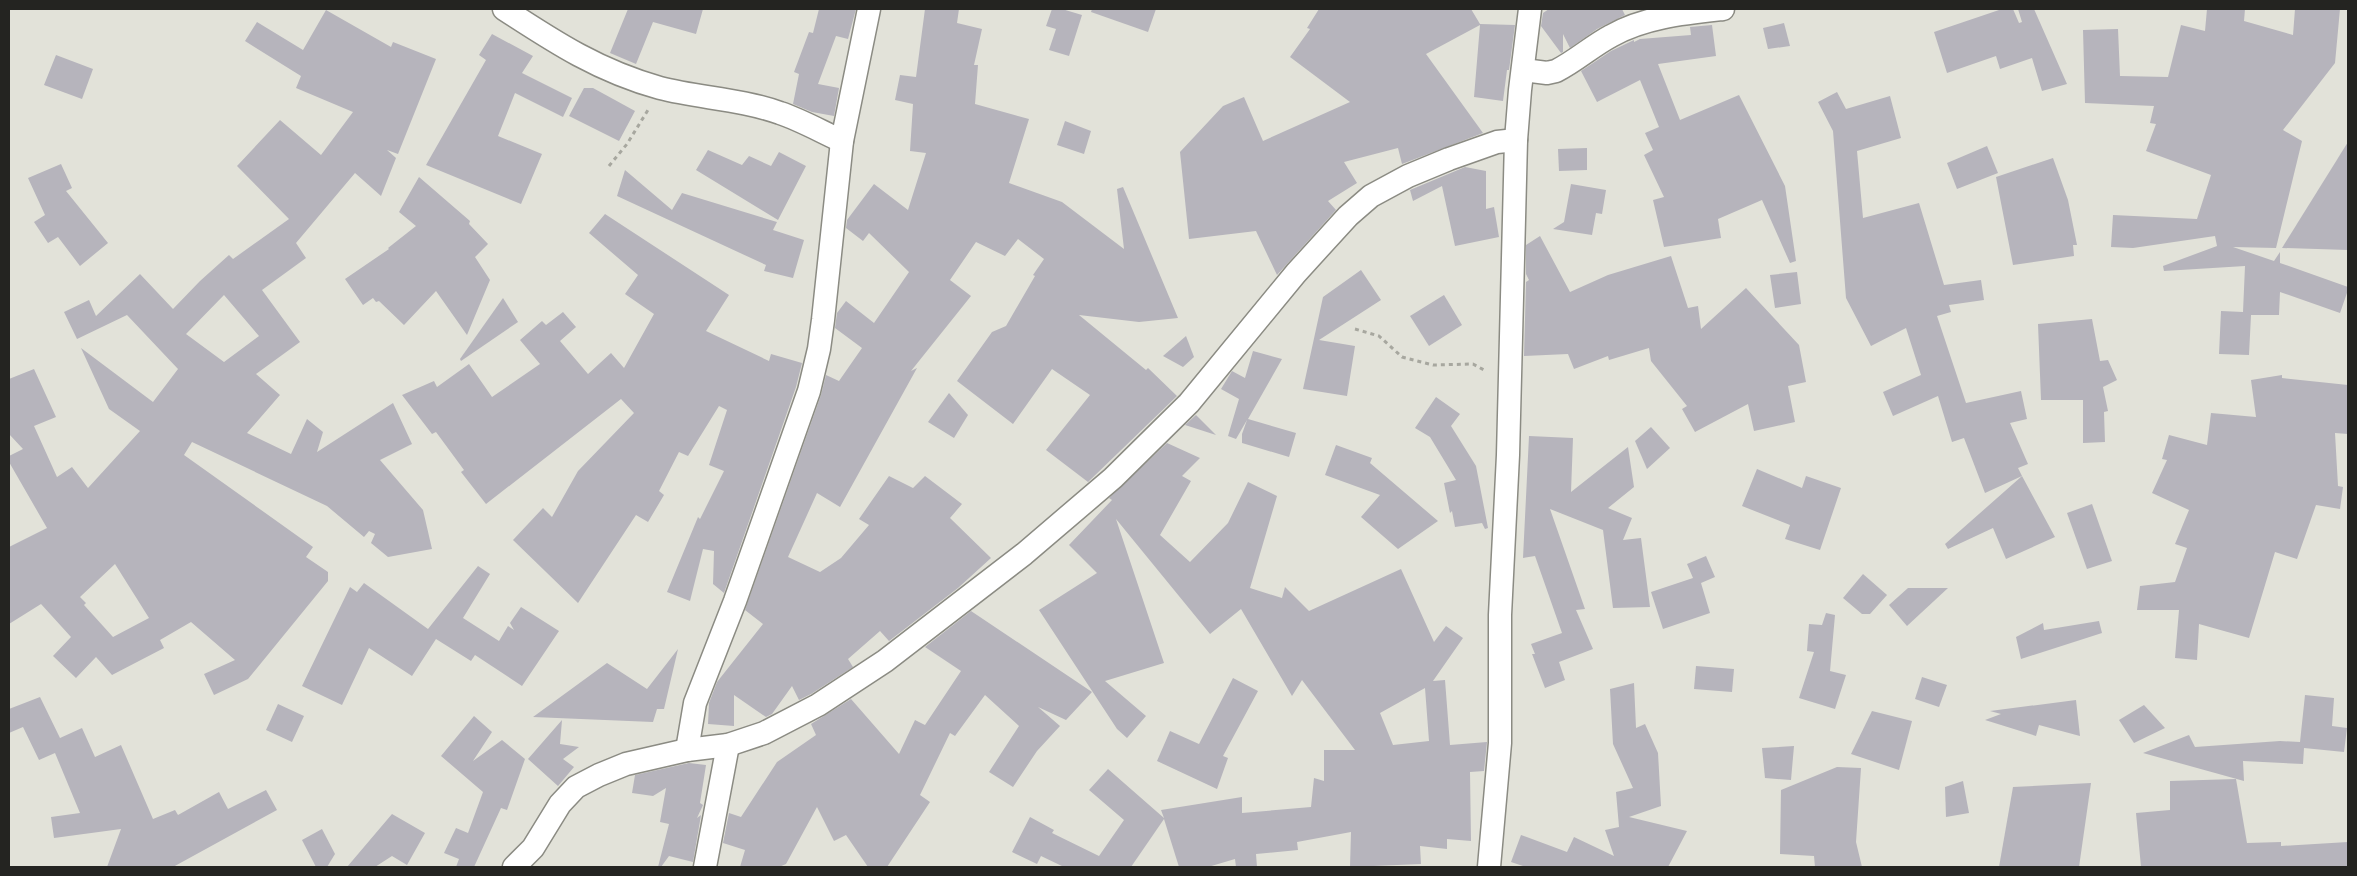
<svg xmlns="http://www.w3.org/2000/svg" width="2357" height="876" font-family="Arial,sans-serif">
  <style>
    .building { fill: #b6b4bc; fill-rule: evenodd }
    .lines { fill: none; stroke-linecap: round; stroke-linejoin: round }
    .minor-casing { stroke: #8b8b83; stroke-width: 25 }
    .path { stroke: #a7a79f; stroke-width: 3; stroke-dasharray: 4 4; stroke-linecap: butt }
    .minor { stroke: #fff; stroke-width: 22 }
  </style>
  <rect width="100%" height="100%" fill="#e2e2d9"/>
  <!-- building -->
  <g class="building">
    <path d="M628,9H703L696,34L653,22L636,64L610,53Z"/>
    <path d="M819,9H856L848,39L836,36L818,84L839,88L834,116L812,112L793,104L799,74L794,72L809,32L813,33Z"/>
    <path d="M925,9H959L957,23L982,29L974,65H978L975,104L1029,119L1009,183L1062,202L1124,249L1117,189L1123,187L1178,318L1139,322L1079,315L1146,370L1148,368L1177,396L1088,482L1046,450L1090,395L1052,369L1013,424L957,381L992,332L1006,326L1035,276L1033,275L1044,259L1018,239L1005,256L976,242L950,280L971,296L911,371L917,368L840,507L817,493L788,557L820,572L841,558L869,525L859,519L889,476L913,488L925,476L962,504L950,518L991,558L958,588L889,641L880,631L848,659L853,667L811,694L799,700L792,686L772,714L766,717L734,695V726L708,724L709,703L717,682L763,624L745,610L821,395L826,375L839,381L862,348L835,328L837,313L846,301L874,323L909,272L869,233L863,241L846,228L847,220L874,184L908,210L926,153L910,151L913,104L895,100L900,75L916,77Z"/>
    <path d="M1052,9H1062L1082,15L1069,56L1049,50L1056,29L1046,26Z"/>
    <path d="M1092,9H1156L1148,32L1091,12Z"/>
    <path d="M1319,9H1471L1480,24L1515,25L1509,70H1507L1503,101L1474,97L1480,25L1426,54L1483,133L1402,164L1398,148L1344,162L1357,183L1328,201L1336,210L1277,275L1256,231L1189,239L1180,152L1223,106L1244,97L1263,141L1350,102L1290,57L1310,29L1307,28Z"/>
    <path d="M1549,9H1622L1625,15L1597,29L1570,48L1563,34V52L1561,53L1541,26L1543,13Z"/>
    <path d="M2002,9H2013L2019,23L2022,22L2018,9H2034L2067,84L2042,91L2032,58L2000,69L1996,56L1947,73L1934,32Z"/>
    <path d="M2207,9H2245L2244,21L2293,35L2295,9H2340L2335,63L2283,130L2302,141L2276,248L2233,247L2274,261L2280,252V263L2348,287V290L2340,313L2280,292L2279,315H2251L2249,355L2219,354L2221,311L2243,312L2245,266L2164,271L2163,266L2217,246L2215,236L2133,248L2111,247L2113,215L2197,219L2211,175L2146,151L2156,124L2150,123L2154,106L2085,103L2083,30L2118,29L2120,76L2168,77L2181,25L2205,31Z"/>
    <path d="M326,10L391,47L393,42L436,59L398,154L387,150L396,158L381,196L355,173L296,243L306,258L262,290L300,342L256,374L280,395L247,433L291,454L307,419L323,432L317,452L393,403L412,444L380,460L423,510L432,549L388,557L371,543L375,534L369,531L364,537L327,506L192,442L184,455L313,547L306,557L328,572V581L248,679L214,695L204,674L235,660L191,622L160,640L164,648L112,675L96,657L76,678L53,656L71,637L41,604L9,624V547L47,528L9,462V456L23,449L9,434V379L34,369L56,417L34,426L57,477L72,467L88,488L140,431L109,409L81,348L153,402L178,369L127,315L77,339L64,312L89,300L96,316L140,274L173,309L200,281L229,255L233,259L289,219L237,166L280,120L321,155L353,112L296,88L301,76L245,41L257,22L303,50ZM224,295L259,336L224,362L186,334ZM115,564L149,618L113,637L84,605L86,603L80,597Z"/>
    <path d="M1784,23L1790,46L1768,49L1763,28Z"/>
    <path d="M1712,25L1716,56L1658,64L1680,120L1739,95L1785,186L1796,261L1790,263L1762,200L1718,219L1721,238L1664,247L1653,200L1664,197L1644,155L1653,150L1645,133L1659,127L1640,80L1597,102L1581,71L1611,51L1634,40V42L1640,39L1691,35L1690,27Z"/>
    <path d="M492,34L533,56L522,73L572,98L563,117L515,93L498,136L542,154L521,204L426,165L486,60L479,55Z"/>
    <path d="M56,55L93,69L82,99L44,85Z"/>
    <path d="M584,88H593L635,111L619,141L569,116Z"/>
    <path d="M1837,92L1846,109L1890,96L1901,138L1857,151L1863,218L1919,203L1944,285L1981,280L1984,300L1949,305L1951,312L1937,316L1966,403L2021,391L2027,419L2010,423L2028,464L2018,468L2022,476L1985,493L1964,438L1952,442L1938,396L1893,416L1883,392L1921,375L1906,328L1871,346L1846,298L1833,131L1818,102Z"/>
    <path d="M1065,121L1091,131L1084,154L1057,145Z"/>
    <path d="M2348,142V250L2282,248Z"/>
    <path d="M1987,146L1998,173L1957,189L1947,163Z"/>
    <path d="M1587,148V170L1559,171L1558,149Z"/>
    <path d="M708,150L742,165L749,156L771,166L779,152L806,166L778,220L696,170Z"/>
    <path d="M2053,158L2068,200L2077,245H2073L2074,256L2013,265L1996,177Z"/>
    <path d="M61,164L72,188L66,191L108,243L80,266L58,237L48,243L34,222L45,215L28,178Z"/>
    <path d="M1465,167L1486,171V209L1494,207L1499,237L1455,246L1442,186L1413,201L1410,190Z"/>
    <path d="M625,170L672,210L682,193L777,222L773,230L804,240L793,278L764,271L766,265L617,196Z"/>
    <path d="M419,177L470,221L469,224L488,244L475,257L490,280L467,335L436,291L404,325L379,301L376,302L373,298L363,305L345,279L389,249L388,248L416,226L399,212Z"/>
    <path d="M1571,184L1606,190L1602,214L1596,213L1592,235L1553,229L1564,222Z"/>
    <path d="M605,214L729,295L706,331L769,361L771,354L802,363L796,387L724,593L713,584L714,551L703,549L690,601L667,592L698,517L700,519L724,471L709,465L727,410L719,406L688,456L679,452L659,491L664,495L648,522L636,515L578,603L513,540L543,508L552,517L578,471L634,413L621,399L486,504L461,472L464,470L436,432L432,434L402,395L434,381L437,387L469,364L492,397L540,364L520,340L542,321L546,325L563,312L576,327L560,341L588,374L611,353L624,368L654,314L625,294L638,275L589,233Z"/>
    <path d="M1540,236L1570,292L1608,275L1671,256L1688,308L1698,306L1701,329L1746,288L1799,345L1806,382L1788,386L1795,422L1754,431L1748,404L1695,432L1682,409L1687,406L1651,361L1649,348L1609,360L1608,356L1574,369L1568,354L1524,356L1526,282L1529,280L1526,274V245Z"/>
    <path d="M1361,270L1381,300L1319,340L1355,346L1347,396L1303,389L1323,297Z"/>
    <path d="M1797,272L1801,304L1775,308L1770,275Z"/>
    <path d="M1444,295L1462,325L1429,346L1410,316Z"/>
    <path d="M503,298L518,322L461,361L460,359Z"/>
    <path d="M2092,319L2100,361L2108,360L2117,380L2103,387L2108,411L2104,412L2105,442L2083,443V400H2041L2038,324Z"/>
    <path d="M1186,336L1194,357L1183,367L1163,356Z"/>
    <path d="M1253,351L1282,359L1248,419L1296,433L1289,457L1242,443V434L1247,420L1236,439L1228,436L1239,399L1221,389L1232,371L1245,378Z"/>
    <path d="M2282,375V378L2348,385V434L2335,433L2338,486L2343,487L2340,509L2316,505L2297,559L2275,552L2249,638L2199,624L2197,660L2175,658L2179,610H2137L2140,586L2175,582L2187,548L2175,544L2189,510L2152,493L2167,460L2162,459L2169,435L2207,445L2211,413L2256,417L2251,380Z"/>
    <path d="M949,393L968,415L954,438L928,422Z"/>
    <path d="M1436,397L1460,414L1451,426L1476,466L1488,528L1485,529L1482,523L1455,527L1452,511L1450,513L1444,483L1456,480L1430,437L1415,428Z"/>
    <path d="M1196,415L1216,435L1185,425Z"/>
    <path d="M1651,427L1670,448L1647,469L1635,441Z"/>
    <path d="M1529,436L1573,438L1571,492L1628,447L1634,487L1608,508L1632,518L1623,540L1641,538L1650,607L1613,608L1603,530L1550,509L1585,609L1576,610L1593,649L1559,662L1565,680L1545,688L1532,654H1535L1531,644L1562,633L1535,556L1523,558Z"/>
    <path d="M1167,443L1200,458L1182,476L1191,481L1160,535L1190,562L1228,523L1248,482L1277,496L1250,588L1282,598L1285,587L1309,611L1401,569L1434,642L1446,626L1463,638L1433,681L1445,680L1450,745L1487,742L1484,771L1470,772L1471,841L1447,839V849L1420,846L1421,864L1350,867L1351,832L1297,842L1298,850L1256,854L1257,867H1236L1235,859L1208,867H1179L1164,819L1131,867H1064L1041,856L1037,864L1012,852L1030,817L1054,830L1052,833L1099,856L1124,820L1089,790L1108,769L1164,818L1161,810L1242,797V813L1311,807L1314,778L1324,781V750H1355L1302,680L1292,696L1241,609L1210,634L1116,519L1164,663L1105,681L1146,716L1127,738L1117,729L1039,610L1097,573L1069,545L1112,500L1109,498ZM1425,688L1429,741L1393,745L1380,713Z"/>
    <path d="M1336,445L1372,458L1370,463L1438,521L1398,549L1361,517L1380,495L1325,475Z"/>
    <path d="M1757,469L1802,488L1806,476L1841,488L1820,550L1785,539L1790,525L1742,506Z"/>
    <path d="M2022,476L2055,537L2006,559L1993,528L1948,549L1945,544Z"/>
    <path d="M2092,504L2112,561L2087,569L2067,513Z"/>
    <path d="M1706,556L1715,577L1701,583L1710,613L1663,629L1651,592L1693,578L1687,564Z"/>
    <path d="M478,566L490,574L463,618L499,641L508,626L514,630L510,623L521,607L559,631L522,686L475,655L471,661L436,639L412,676L369,648L342,705L302,686L350,587L357,592L364,583L428,629Z"/>
    <path d="M1863,574L1887,595L1870,614H1862L1843,598Z"/>
    <path d="M1908,588H1948L1907,626L1889,605Z"/>
    <path d="M971,611L1092,692L1066,720L1038,707L1060,726L1037,751L1013,787L989,772L1019,726L985,695L955,736L950,733L920,795L930,802L887,867H868L846,835L834,841L817,807L786,864L779,867H740L745,850L723,843L729,813L741,817L777,762L816,735L811,724L851,699L899,754L915,720L925,725L961,671L925,647Z"/>
    <path d="M1826,613L1835,615L1830,671L1846,675L1835,709L1799,698L1814,652L1807,651L1809,624L1822,625Z"/>
    <path d="M2099,621L2102,633L2021,659L2016,637L2043,623L2044,630Z"/>
    <path d="M678,649L664,709H657L653,722L533,717L607,663L647,689Z"/>
    <path d="M1696,666L1734,669L1732,692L1694,689Z"/>
    <path d="M1922,677L1947,685L1939,707L1915,699Z"/>
    <path d="M1233,678L1258,691L1223,756L1228,758L1217,789L1157,761L1170,731L1199,744Z"/>
    <path d="M1634,683L1636,728L1645,724L1658,753L1661,806L1629,817L1687,831L1668,867H1526L1511,862L1521,835L1567,852L1574,837L1614,856L1605,830L1619,827L1616,792L1633,788L1613,744L1610,689Z"/>
    <path d="M2305,695L2334,698L2332,726L2347,728L2344,752L2304,748L2303,764L2243,761L2244,781L2143,753L2189,735L2195,747L2280,741L2300,742Z"/>
    <path d="M40,697L60,738L82,728L95,757L121,745L153,819L175,810L178,815L219,792L228,809L266,790L277,810L173,867H107L121,829L54,838L51,817L80,813L55,753L39,760L23,727L9,733V709Z"/>
    <path d="M2076,700L2080,736L2039,725L2036,736L1985,720L2001,714L1990,711Z"/>
    <path d="M278,704L304,716L292,742L266,730Z"/>
    <path d="M2144,705L2165,728L2134,743L2119,720Z"/>
    <path d="M1872,711L1912,721L1899,770L1851,754Z"/>
    <path d="M474,716L492,732L473,761L502,740L525,759L507,810L501,808L474,867H456L459,859L444,853L456,828L468,833L483,792L441,756Z"/>
    <path d="M562,720L560,744L579,747L563,759L574,767L558,786L528,759Z"/>
    <path d="M1794,746L1791,780L1765,778L1762,748Z"/>
    <path d="M689,763L706,765L700,803L703,805L697,818L701,815L693,862L669,856L661,867H658L669,824L660,822L666,788L653,796L632,793L635,775Z"/>
    <path d="M1837,767L1861,768L1856,842L1862,867H1815L1814,856L1780,854L1781,790Z"/>
    <path d="M2236,779L2247,843L2281,842V846L2348,842V867H2141L2136,813L2170,810V781Z"/>
    <path d="M1963,781L1969,813L1946,817L1945,787Z"/>
    <path d="M2091,783L2079,867H1999L2013,787Z"/>
    <path d="M392,814L425,833L407,865L392,856L375,867H347Z"/>
    <path d="M322,829L335,854L327,867H316L302,840Z"/>
  </g>
  <g class="lines">
    <!-- minor casing -->
    <g class="minor-casing">
      <g id="minor">
        <path d="M504,9C556,43 599,71 660,88C699,98 741,99 780,113C801,120 822,132 842,141"/>
        <path d="M1523,70L1547,73L1556,71C1576,61 1592,46 1611,36C1644,17 1686,13 1723,9"/>
        <path d="M687,750L695,703L735,601L809,391L819,349L823,320L842,141L869,9"/>
        <path d="M514,867L533,848L560,804L576,787L599,775L626,764L687,750L728,745L764,733L818,705L885,661L1024,554L1113,478L1189,403L1296,273L1348,216L1371,196L1408,176L1449,159L1497,142L1516,140"/>
        <path d="M705,867L728,745"/>
        <path d="M1489,867L1500,743V615L1508,455L1516,140L1520,90L1530,9"/>
      </g>
    </g>
    <!-- path -->
    <g class="path">
      <path d="M609,166L627,144L648,110"/>
      <path d="M1355,329L1379,336L1402,357L1433,365L1473,364L1484,370"/>
    </g>
    <!-- minor -->
    <use href="#minor" class="minor"/>
  </g>
  <!-- border -->
  <rect width="2357" height="876" fill="none" stroke="#242421" stroke-width="20"/>
</svg>
